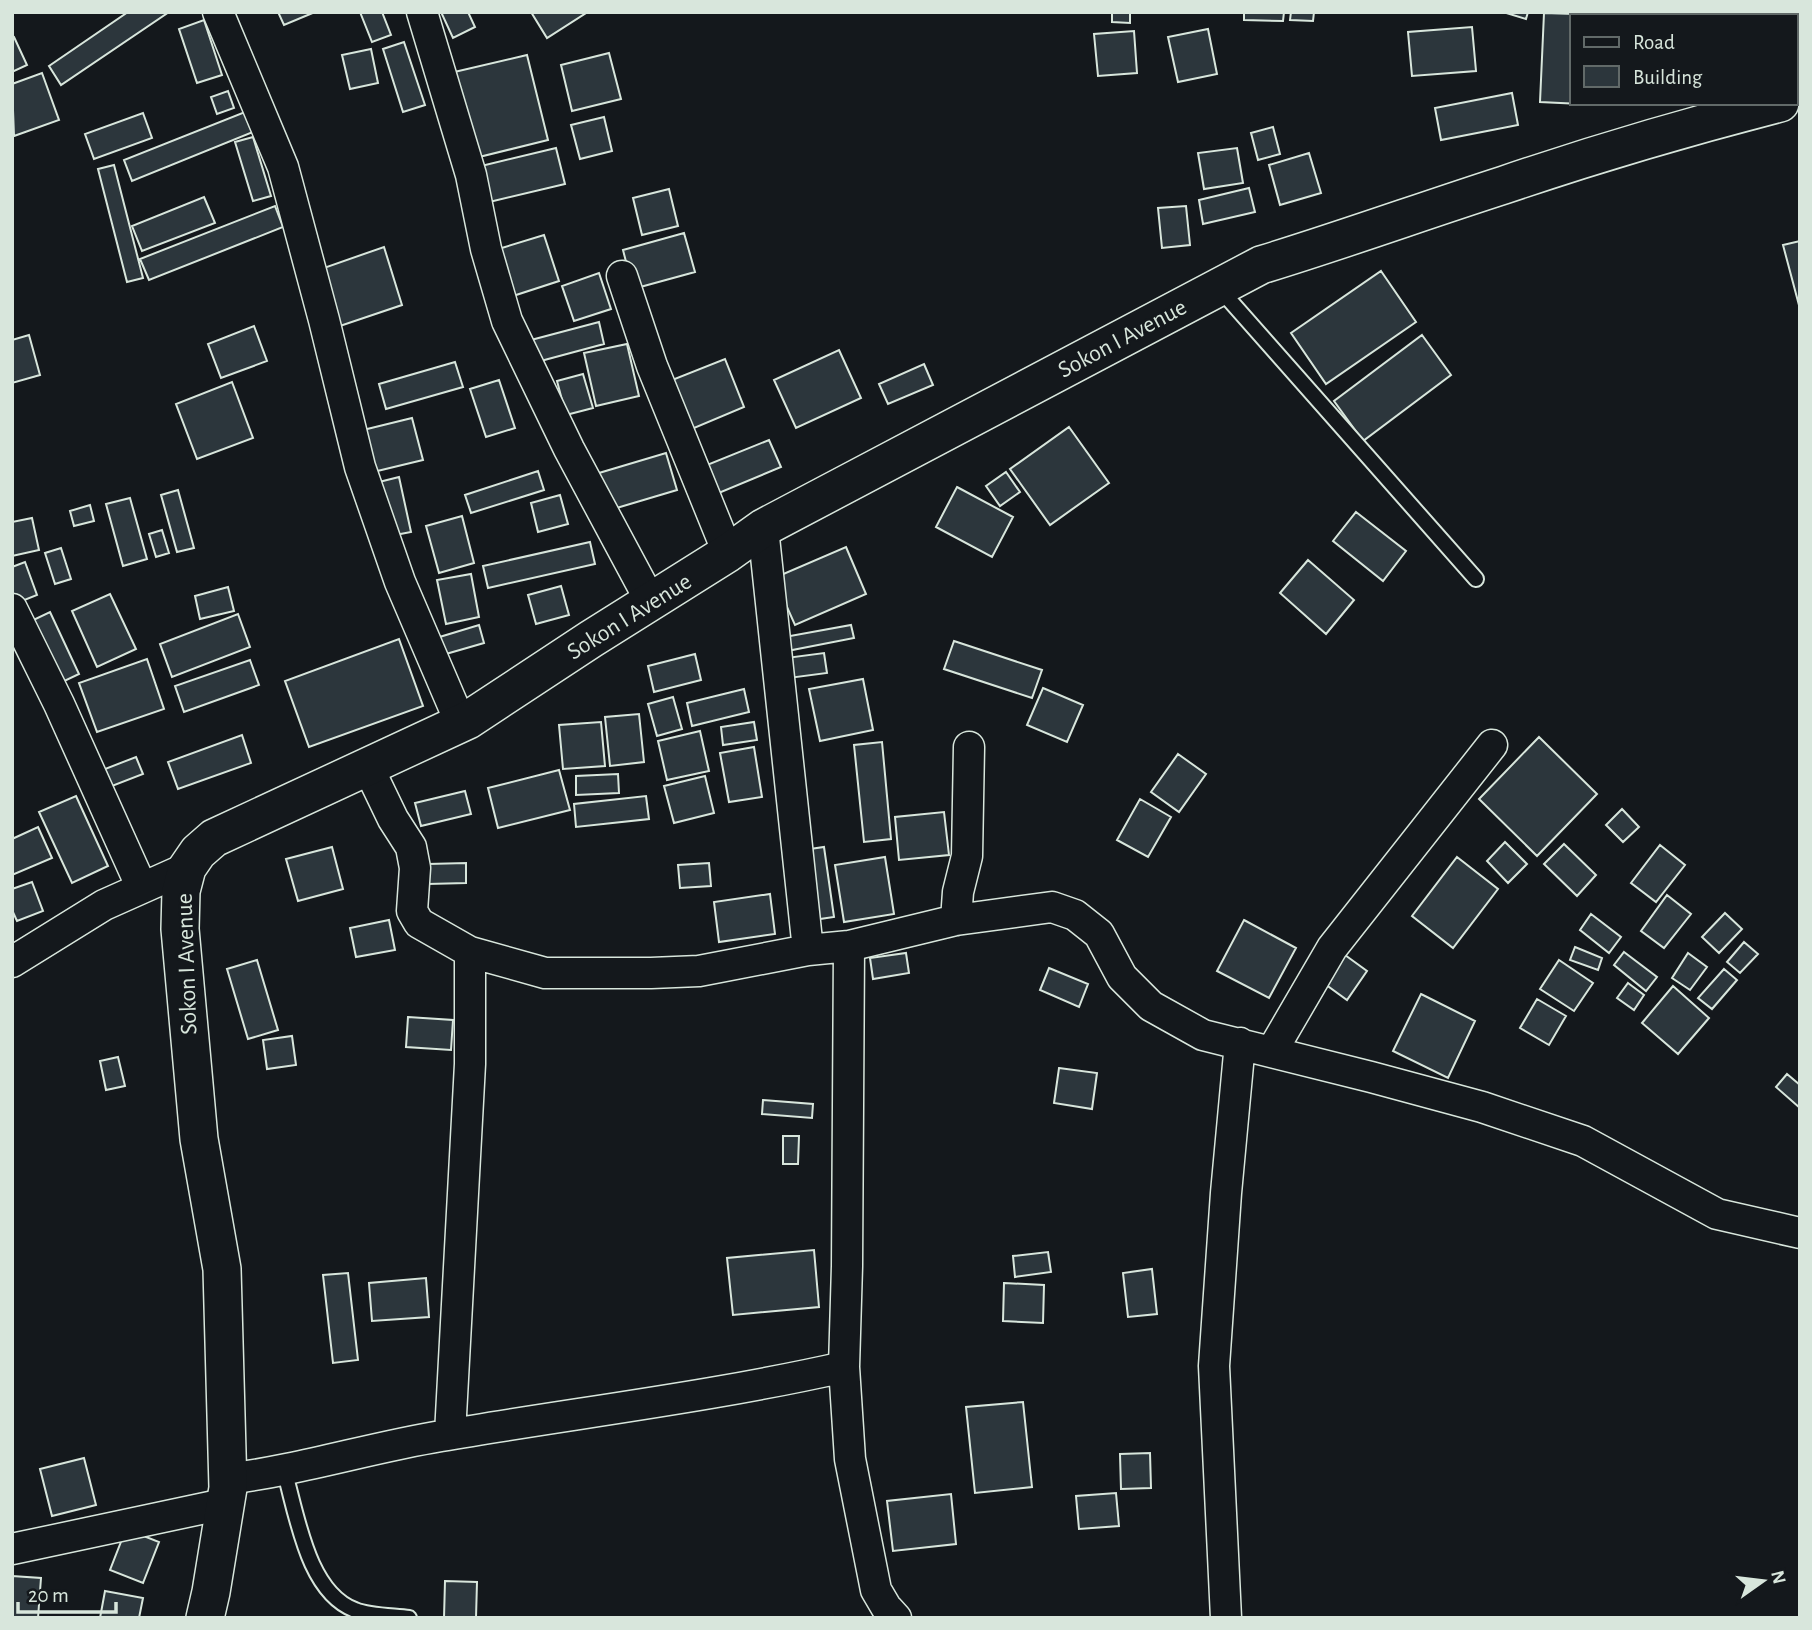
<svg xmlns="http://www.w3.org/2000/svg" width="1812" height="1630" viewBox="0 0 1812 1630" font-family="'Alegreya Sans',sans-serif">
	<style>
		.building { fill: #2c363c; stroke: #d8e6dc; stroke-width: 2 }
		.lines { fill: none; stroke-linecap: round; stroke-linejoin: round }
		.service-casing { stroke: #d8e6dc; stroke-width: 18 }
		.minor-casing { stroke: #d8e6dc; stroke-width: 33 }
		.tertiary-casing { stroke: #d8e6dc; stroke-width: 40 }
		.service { stroke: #14181c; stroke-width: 14 }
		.minor { stroke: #14181c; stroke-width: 30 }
		.tertiary { stroke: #14181c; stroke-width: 37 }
		.labels { text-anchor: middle; stroke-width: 5; stroke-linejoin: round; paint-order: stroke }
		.street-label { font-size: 24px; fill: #d8e6dc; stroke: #14181c }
	</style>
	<rect width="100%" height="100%" fill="#14181c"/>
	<path class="building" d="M128 12H169L61 85 49 66Z
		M278 12H315L284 25Z
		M360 12H382L391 35 372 42Z
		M441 12H468L475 27 453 38Z
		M531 12H585L586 13 547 38Z
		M1112 12H1130V23L1112 22Z
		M1244 12H1284L1283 21 1244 20Z
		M1291 12H1314L1313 21 1290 20Z
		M1503 12H1528L1526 19Z
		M1681 12H1761V16H1680Z
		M1544 13 1605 15 1572 16V103L1602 105 1540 102Z
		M204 20 222 75 197 83 179 29Z
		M1472 27 1476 71 1412 76 1408 32Z
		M1208 29 1217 74 1178 82 1168 37Z
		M1134 31 1137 73 1098 76 1094 34Z
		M14 37 27 65 12 72V38Z
		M404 42 425 105 403 112 383 49Z
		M371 49 378 83 350 89 342 55Z
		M609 53 621 99 572 111 561 65Z
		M527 55 548 140 471 159 450 73Z
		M42 73 59 120 14 136 12 84Z
		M228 91 234 108 217 114 211 97Z
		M1512 93 1518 125 1441 140 1435 108Z
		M245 112 253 132 132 181 124 160Z
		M143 113 152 138 94 159 85 134Z
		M604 117 612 151 580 159 571 125Z
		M1273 127 1280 154 1258 160 1251 133Z
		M253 137 271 196 253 201 235 142Z
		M556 148 565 184 485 203 477 167Z
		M1237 148 1243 183 1204 189 1198 153Z
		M1309 153 1321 193 1280 205 1269 165Z
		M114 165 143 278 127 282 98 169Z
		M1249 188 1255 212 1203 224 1199 200Z
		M669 189 678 226 642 235 633 198Z
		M204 197 215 223 142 251 132 226Z
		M275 206 283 227 149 280 140 259Z
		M1186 206 1190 245 1162 248 1158 208Z
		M684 233 695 272 633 289 623 250Z
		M544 235 559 281 507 298 492 251Z
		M1800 241V309L1783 245Z
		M384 247 402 305 337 327 318 270Z
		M1381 271 1416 322 1326 384 1291 333Z
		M599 273 611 309 574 321 562 286Z
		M599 322 604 344 537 362 531 340Z
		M254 326 267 361 221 378 208 344Z
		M29 335 40 375 12 383V340Z
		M1422 335 1451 375 1363 441 1334 401Z
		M627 344 639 396 596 406 584 353Z
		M839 350 861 398 796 428 774 380Z
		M725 359 744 407 687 431 667 382Z
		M455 362 463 387 386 409 379 384Z
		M924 364 933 385 888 404 879 384Z
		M583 374 593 408 566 415 557 381Z
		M499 380 515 428 486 437 470 389Z
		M232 382 253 438 197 459 176 404Z
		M412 418 423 460 369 473 359 431Z
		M1069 427 1109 483 1050 525 1010 469Z
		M769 440 781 467 714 495 702 467Z
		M666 453 677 490 610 510 599 473Z
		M538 471 544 490 471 513 465 495Z
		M1006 472 1020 492 1000 506 986 486Z
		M399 477 411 532 390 536 379 482Z
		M957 487 1013 517 992 557 936 527Z
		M178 490 194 548 177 552 161 495Z
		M560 495 568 524 538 532 531 503Z
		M130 498 147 559 123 566 106 504Z
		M90 505 94 521 74 526 70 511Z
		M1356 512 1406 551 1383 581 1333 541Z
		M462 516 474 563 439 573 426 526Z
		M32 518 39 550 12 556V522Z
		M162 530 169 553 156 557 149 534Z
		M590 542 595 564 488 588 483 566Z
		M846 547 866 594 795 625 774 578Z
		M61 548 71 579 55 584 45 553Z
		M1308 560 1354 600 1326 634 1280 593Z
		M25 562 37 595 17 603 12 591V567Z
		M471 574 479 617 446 624 437 580Z
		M561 586 569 615 536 624 528 595Z
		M228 587 234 611 200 619 195 596Z
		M110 594 136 649 97 667 72 611Z
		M50 612 79 674 56 685 27 623Z
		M238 614 250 647 172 677 160 644Z
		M479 625 484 643 439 656 433 639Z
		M851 625 854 638 782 652 779 638Z
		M399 639 423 706 309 747 285 681Z
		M954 641 1042 670 1032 698 944 669Z
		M824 653 827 673 789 678 786 658Z
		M695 654 701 680 654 692 648 666Z
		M147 659 164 709 97 732 79 683Z
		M250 660 259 685 184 712 175 686Z
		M863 679 873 730 820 741 809 689Z
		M1043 688 1083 705 1067 742 1027 725Z
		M744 689 749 712 692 726 687 703Z
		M673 697 682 729 657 736 648 704Z
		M639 714 644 762 610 766 605 717Z
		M601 722 605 766 563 769 559 725Z
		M754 722 757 740 723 745 721 727Z
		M700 731 709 771 667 780 658 741Z
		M242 735 251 763 178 789 168 762Z
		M1539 737 1597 794 1537 856 1479 799Z
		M882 742 891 839 864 842 854 745Z
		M754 747 762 797 729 802 720 753Z
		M1178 754 1206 774 1179 812 1151 792Z
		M136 757 143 774 112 786 105 769Z
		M559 770 570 810 498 828 488 788Z
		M618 774 619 793 576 795V776Z
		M705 776 714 813 674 823 664 786Z
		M465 791 471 814 421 826 415 803Z
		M76 796 108 866 72 883 39 812Z
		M646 796 649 819 576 827 574 804Z
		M1140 799 1171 817 1148 857 1117 840Z
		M1622 809 1639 827 1623 842 1606 825Z
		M944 812 949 855 899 860 895 817Z
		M38 827 52 858 12 875V839Z
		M1505 842 1527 864 1508 883 1487 861Z
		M1564 844 1596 875 1577 896 1544 864Z
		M1660 845 1685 865 1656 902 1631 883Z
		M332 847 343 889 298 901 286 859Z
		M824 847 834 917 813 920 803 850Z
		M885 857 894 914 844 922 835 865Z
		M1457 857 1498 889 1453 948 1412 916Z
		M466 863V883L428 884V864Z
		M709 863 711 886 680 888 678 865Z
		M32 882 43 911 17 921 12 910V889Z
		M770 894 775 934 719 942 714 902Z
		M1667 895 1691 914 1664 948 1641 931Z
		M1725 913 1742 929 1719 953 1702 937Z
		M1591 914 1621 937 1609 953 1580 930Z
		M389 920 395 950 356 957 350 928Z
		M1244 920 1296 948 1269 998 1217 971Z
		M1744 942 1758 954 1740 973 1727 962Z
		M1575 947 1602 958 1598 970 1570 960Z
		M1624 952 1657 977 1646 991 1614 965Z
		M906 953 909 973 873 979 870 958Z
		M1688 953 1707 967 1690 990 1672 978Z
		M1345 955 1367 971 1347 1000 1325 984Z
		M257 960 278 1030 248 1039 227 969Z
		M1559 960 1593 983 1574 1011 1540 989Z
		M1049 968 1088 984 1079 1007 1040 990Z
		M1724 969 1737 980 1712 1009 1698 998Z
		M1628 983 1644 995 1634 1010 1617 998Z
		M1673 986 1709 1018 1678 1054 1642 1023Z
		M1421 994 1475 1021 1448 1078 1393 1051Z
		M1537 999 1566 1016 1549 1045 1520 1028Z
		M408 1017 453 1020 451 1050 406 1047Z
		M292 1036 296 1065 267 1069 263 1040Z
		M118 1057 125 1086 106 1090 100 1061Z
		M1059 1068 1097 1073 1092 1109 1054 1103Z
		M1787 1074 1800 1085V1108L1776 1087Z
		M763 1100 813 1104 812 1118 762 1114Z
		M783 1136H799L798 1164H783Z
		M814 1250 819 1307 733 1315 727 1258Z
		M1048 1252 1051 1272 1015 1277 1013 1256Z
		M1152 1269 1157 1314 1128 1317 1123 1273Z
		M348 1273 358 1360 333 1363 323 1275Z
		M426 1278 429 1317 372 1321 369 1283Z
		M1004 1283 1044 1285 1043 1323 1003 1321Z
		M1023 1402 1032 1487 975 1493 966 1407Z
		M1150 1453 1151 1488 1121 1489 1120 1454Z
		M84 1458 96 1505 52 1516 40 1469Z
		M1116 1493 1119 1526 1079 1529 1076 1496Z
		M951 1494 956 1544 893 1551 887 1501Z
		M126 1529 159 1542 143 1583 110 1570Z
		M12 1576 41 1578 38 1618H12Z
		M445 1581 477 1582 476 1618H444Z
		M105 1591 143 1598 139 1618H100Z"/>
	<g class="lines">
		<g class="service-casing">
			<path id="service" d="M1218 287 1476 579
				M284 1470C297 1514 307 1592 355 1610 369 1616 394 1616 409 1618"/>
		</g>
		<g class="minor-casing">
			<path id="minor" d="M218 12 283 167 324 320 360 467 400 582 461 724
				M422 12 471 175 486 249 507 321 569 449 651 602
				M622 276 652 366 728 553
				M763 528 808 950
				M12 609 59 704 142 888
				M368 767 393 819 411 847 415 868 412 911 419 923 470 952 545 973H651L699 971 808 950 849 946 956 920 1052 907 1075 915 1099 934 1122 977 1151 1006 1203 1035 1371 1077 1482 1107 1583 1141 1717 1214 1800 1233
				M956 920 958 892 967 856 969 747
				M849 946 847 1266 844 1367 850 1459 876 1590 886 1607 896 1618
				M12 962 104 905 187 868
				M1272 1051 1332 948 1492 745
				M450 1434 470 1064V952
				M227 1479C300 1470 369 1448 441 1436 575 1413 711 1397 844 1367
				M12 1549 224 1504
				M1226 1618 1214 1366 1226 1193 1240 1043"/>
		</g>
		<g class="tertiary-casing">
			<path id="tertiary" d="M205 1618 211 1592 228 1488 222 1269 199 1139 180 929 181 891 187 868 198 852 214 838 468 720 591 639 728 553 763 528 1261 265C1343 240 1423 211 1504 185 1595 154 1687 127 1780 103"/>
		</g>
		<use href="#service" class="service"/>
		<use href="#minor" class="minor"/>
		<use href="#tertiary" class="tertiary"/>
	</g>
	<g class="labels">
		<g class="street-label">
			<text transform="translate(1122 338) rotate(-28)" y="8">Sokon I Avenue</text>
			<text transform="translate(629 616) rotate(-32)" y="8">Sokon I Avenue</text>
			<text transform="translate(186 964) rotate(-92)" y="8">Sokon I Avenue</text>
		</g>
	</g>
	<rect width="1812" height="1630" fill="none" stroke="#d8e6dc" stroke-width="28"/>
	<rect x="1570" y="14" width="228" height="91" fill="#14181c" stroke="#626a69" stroke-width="2"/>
	<rect x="1584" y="37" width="35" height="10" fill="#14181c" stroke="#626a69" stroke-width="2"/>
	<text x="1633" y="49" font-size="21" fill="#d8e6dc">Road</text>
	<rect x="1584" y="66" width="35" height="21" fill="#2c363c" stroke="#626a69" stroke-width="2"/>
	<text x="1633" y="84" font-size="21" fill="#d8e6dc">Building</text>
	<g transform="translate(1763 1581) rotate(76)" stroke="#14181c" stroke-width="5" paint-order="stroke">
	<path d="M0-5L12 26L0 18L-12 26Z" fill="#d8e6dc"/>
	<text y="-10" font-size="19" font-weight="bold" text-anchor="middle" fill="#d8e6dc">N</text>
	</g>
	<path d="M18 1602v10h98v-10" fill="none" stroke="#d8e6dc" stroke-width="3.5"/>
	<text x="28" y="1602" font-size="21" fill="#d8e6dc" stroke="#14181c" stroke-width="5" paint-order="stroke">20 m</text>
</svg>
